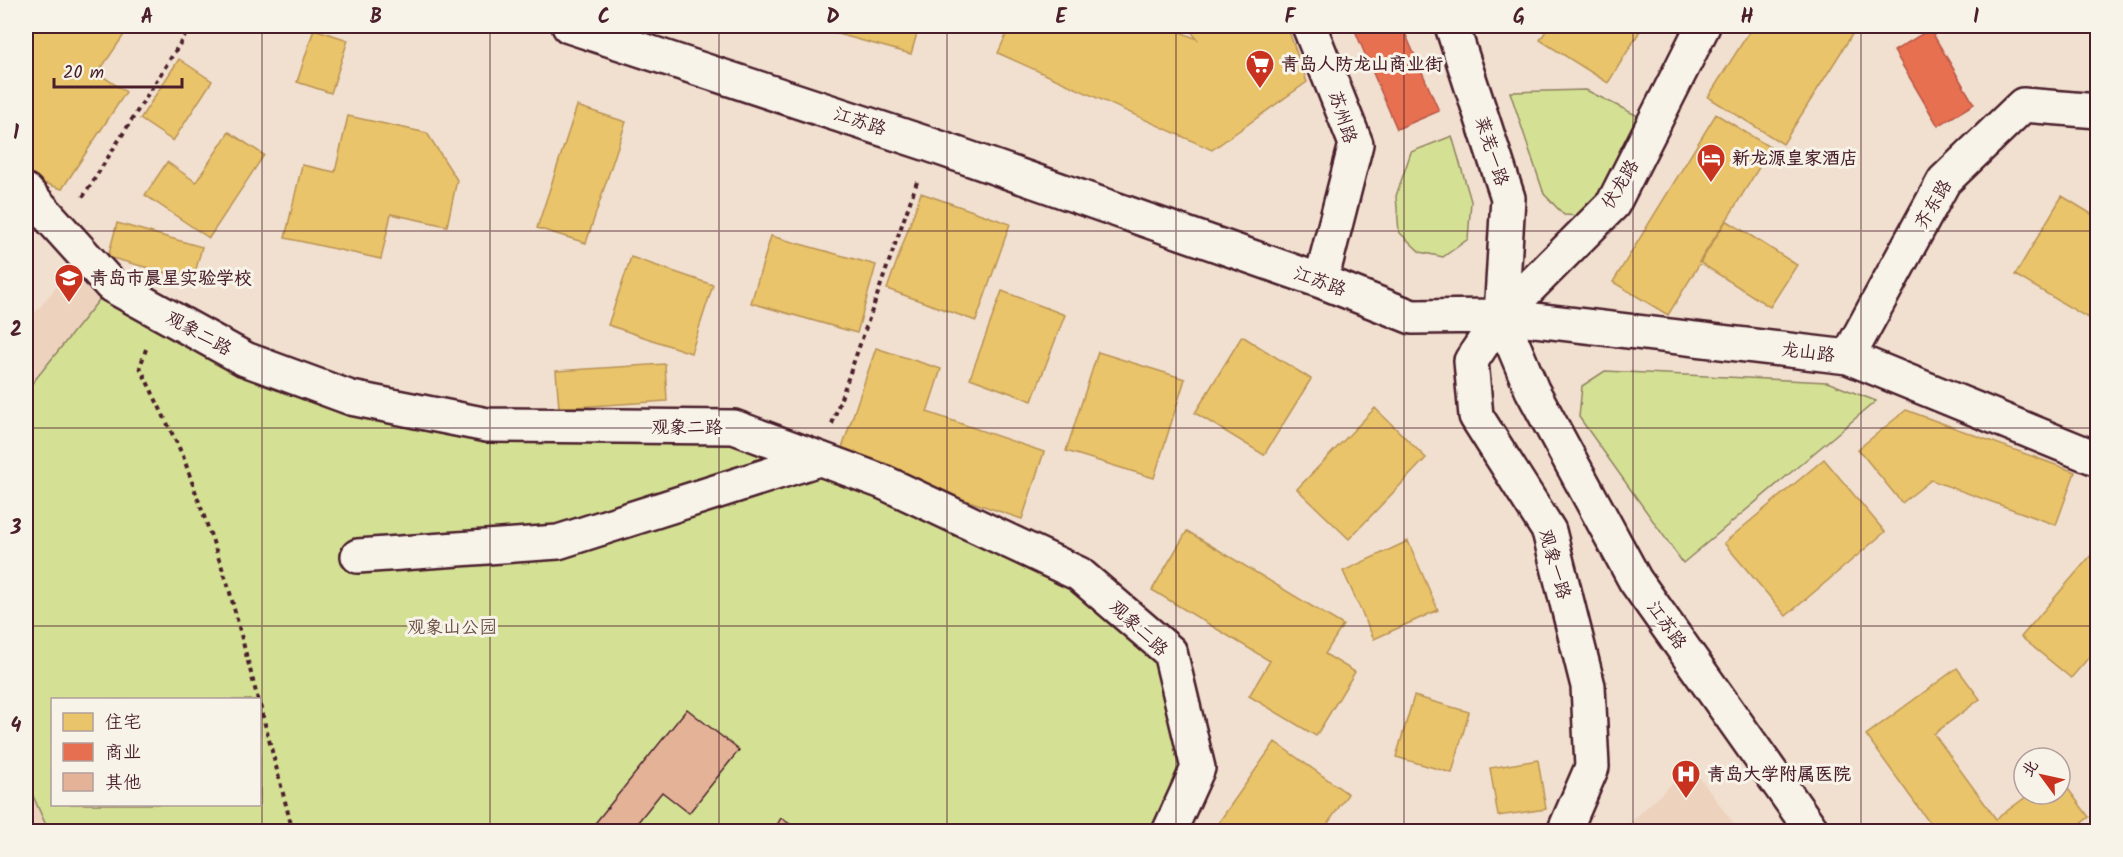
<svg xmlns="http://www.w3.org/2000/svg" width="2123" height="857" viewBox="0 0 2123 857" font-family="Kalam,'LXGW WenKai TC',sans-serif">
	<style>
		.built { fill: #edd2be }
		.green { fill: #d4e194; stroke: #8f8060; stroke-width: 1.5; fill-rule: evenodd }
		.homes { fill: #e9c46a; stroke: #b99257; stroke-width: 1.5 }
		.shops { fill: #e76f51; stroke: #b85746; stroke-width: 1.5 }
		.building { fill: #e4b296; stroke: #4a1f2b; stroke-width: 1.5 }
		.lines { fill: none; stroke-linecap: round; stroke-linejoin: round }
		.minor-casing { stroke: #4a1f2b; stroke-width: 38 }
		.major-casing { stroke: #4a1f2b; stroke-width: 38 }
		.path { stroke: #4a1f2b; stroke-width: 4; stroke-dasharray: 4.5 4.5; stroke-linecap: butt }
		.minor { stroke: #f7f3e8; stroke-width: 33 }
		.major { stroke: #f7f3e8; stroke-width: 33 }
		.grid { fill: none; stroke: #4a1f2b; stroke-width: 1.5; stroke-opacity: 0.55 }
		.labels { text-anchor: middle; stroke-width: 6; stroke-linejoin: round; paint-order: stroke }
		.poi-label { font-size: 18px; font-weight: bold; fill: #4a1f2b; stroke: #f7f3e8; text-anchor: start }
		.street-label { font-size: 18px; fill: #4a1f2b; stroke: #f7f3e8 }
		.park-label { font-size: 18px; fill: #6c5045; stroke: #f7f3e8 }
		.neatline { fill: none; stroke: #4a1f2b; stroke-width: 2 }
		.grid-label { font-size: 20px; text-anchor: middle; font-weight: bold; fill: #4a1f2b }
	</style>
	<rect width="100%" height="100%" fill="#f1e0cf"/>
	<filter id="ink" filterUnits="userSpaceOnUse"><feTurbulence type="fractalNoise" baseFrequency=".0167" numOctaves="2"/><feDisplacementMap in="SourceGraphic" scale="12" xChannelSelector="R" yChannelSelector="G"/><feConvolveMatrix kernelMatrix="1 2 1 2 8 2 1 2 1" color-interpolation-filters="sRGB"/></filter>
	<g filter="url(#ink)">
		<path class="built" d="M84 253 111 285 26 391V324Z
			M1691 766 1739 831H1621Z
			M26 780 27 782 49 831H26Z"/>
		<path class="green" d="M1586 90 1640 117 1604 194 1583 216 1564 215 1544 194 1510 92Z
			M1452 136 1471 201 1468 239 1443 257 1420 252 1399 232 1396 196 1411 152Z
			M111 285 245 359 487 425 734 427 1079 574 1170 652 1198 768 1169 832H49L26 780V391ZM52 700H260V804H52Z
			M1605 371 1827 382 1876 401 1683 563 1579 417 1582 386Z"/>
		<path class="homes" d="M26 26H130L98 73 126 92 62 189 26 177Z
			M812 26H919L911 54 812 27Z
			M1010 26H1166L1197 39 1187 26H1287L1307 82 1212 150 998 53Z
			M1549 26H1643L1608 83 1540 40Z
			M1753 26H1848L1855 30 1783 144 1708 97Z
			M314 29 348 40 331 93 297 82Z
			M179 59 212 81 173 141 140 119Z
			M577 106 626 122 586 243 537 228Z
			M1716 114 1771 148 1668 315 1613 282Z
			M348 116 427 133 457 180 447 226 391 214 381 259 285 238 302 165 335 172Z
			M229 132 264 155 209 238 145 195 167 162 196 182Z
			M921 193 1010 224 976 321 887 289Z
			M2062 196 2098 218V324L2015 275Z
			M1726 220 1797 265 1770 307 1699 262Z
			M117 223 202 247 193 280 108 257Z
			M771 236 876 265 857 333 751 303Z
			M631 257 713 285 691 353 608 325Z
			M1002 291 1065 315 1032 401 970 378Z
			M1242 336 1311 379 1264 455 1195 413Z
			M876 348 941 369 927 412 1044 452 1022 519 839 457Z
			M1098 352 1185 379 1154 478 1066 451Z
			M665 364 667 401 559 408 556 371Z
			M1375 408 1426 458 1349 539 1297 489Z
			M1906 410 2075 472 2056 525 1931 480 1902 503 1858 449Z
			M1824 459 1885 532 1786 616 1724 543Z
			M1187 531 1343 625 1325 654 1355 672 1316 736 1249 696 1270 661 1152 590Z
			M1408 541 1438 610 1374 639 1343 571Z
			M2098 547V647L2071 678 2021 637Z
			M1957 668 1980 699 1934 734 1996 819 2030 794H2060V778L2089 817 2070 832H1936L1866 735Z
			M1414 696 1469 712 1452 773 1396 757Z
			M1275 742 1348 794 1322 832H1212Z
			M1538 760 1546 809 1498 816 1490 768Z"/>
		<path class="shops" d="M1353 26H1402L1439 111 1397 129Z
			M1930 29 1974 104 1938 126 1894 51Z"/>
		<path class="building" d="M687 709 739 750 689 813 662 792 630 832H588Z
			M781 818 802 832H773Z"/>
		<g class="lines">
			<g class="minor-casing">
				<path id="minor" d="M569 26 931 145 1321 281 1412 317 1501 316 1848 357 2098 459
					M1309 26 1356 144 1321 281
					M26 191 111 285 245 359 351 398 487 425 734 427 883 482 1079 574 1170 652 1198 768 1169 832
					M1848 357 1944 181 2023 105 2098 111
					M358 556 558 542 819 459
					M1564 832 1592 767 1588 686 1549 531 1476 416 1471 361 1501 316 1613 204 1703 26"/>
			</g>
			<g class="major-casing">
				<path id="major" d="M1452 26 1508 198 1501 316 1532 390 1635 580 1813 832"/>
			</g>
			<path class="path" d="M83 197 191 26
				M146 349 140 367 183 456 228 585 258 700
				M832 424 917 182
				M260 705 293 832"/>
			<use href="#minor" class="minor"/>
			<use href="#major" class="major"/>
		</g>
	</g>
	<path class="grid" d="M262 26V832M490 26V832M719 26V832M947 26V832M1176 26V832M1404 26V832M1633 26V832M1861 26V832M26 231H2098M26 428H2098M26 626H2098"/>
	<defs>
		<g id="supermarket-pin" transform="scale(1.5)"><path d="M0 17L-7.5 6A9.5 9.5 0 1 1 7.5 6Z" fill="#c8321e" stroke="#f7f3e8"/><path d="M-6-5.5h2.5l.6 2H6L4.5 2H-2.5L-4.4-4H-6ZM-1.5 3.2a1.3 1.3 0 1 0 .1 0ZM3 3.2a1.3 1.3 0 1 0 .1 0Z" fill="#fff"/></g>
		<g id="hotel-pin" transform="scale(1.5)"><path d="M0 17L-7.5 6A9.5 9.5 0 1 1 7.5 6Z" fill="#c8321e" stroke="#f7f3e8"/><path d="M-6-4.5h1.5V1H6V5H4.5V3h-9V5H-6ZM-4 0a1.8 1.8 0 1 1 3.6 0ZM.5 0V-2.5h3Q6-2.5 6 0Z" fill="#fff"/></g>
		<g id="school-pin" transform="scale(1.5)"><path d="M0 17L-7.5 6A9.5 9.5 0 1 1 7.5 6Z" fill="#c8321e" stroke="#f7f3e8"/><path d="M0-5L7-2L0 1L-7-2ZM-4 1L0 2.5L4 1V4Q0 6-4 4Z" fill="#fff"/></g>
		<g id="hospital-pin" transform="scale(1.5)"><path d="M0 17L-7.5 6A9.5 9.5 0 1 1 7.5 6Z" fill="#c8321e" stroke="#f7f3e8"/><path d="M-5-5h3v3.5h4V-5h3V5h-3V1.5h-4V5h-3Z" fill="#fff"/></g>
	</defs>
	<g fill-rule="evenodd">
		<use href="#supermarket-pin" x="1260" y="64"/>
		<use href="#hotel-pin" x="1711" y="158"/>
		<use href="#school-pin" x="69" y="278"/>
		<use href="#hospital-pin" x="1686" y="774"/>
	</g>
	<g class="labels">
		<g class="poi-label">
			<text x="1281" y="70">青岛人防龙山商业街</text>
			<text x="1732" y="164">新龙源皇家酒店</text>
			<text x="90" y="284">青岛市晨星实验学校</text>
			<text x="1707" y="780">青岛大学附属医院</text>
		</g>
		<g class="street-label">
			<text transform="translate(1343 117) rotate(72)" y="6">苏州路</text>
			<text transform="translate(860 121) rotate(18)" y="6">江苏路</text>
			<text transform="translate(1492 151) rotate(72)" y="6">莱芜一路</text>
			<text transform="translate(1620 184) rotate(-59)" y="6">伏龙路</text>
			<text transform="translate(1933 204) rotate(-59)" y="6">齐东路</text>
			<text transform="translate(1320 281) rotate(20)" y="6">江苏路</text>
			<text transform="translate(199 333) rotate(29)" y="6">观象二路</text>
			<text transform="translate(1808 352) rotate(7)" y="6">龙山路</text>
			<text x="687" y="433">观象二路</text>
			<text transform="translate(1555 564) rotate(74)" y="6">观象一路</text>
			<text transform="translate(1667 625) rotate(55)" y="6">江苏路</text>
			<text transform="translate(1139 628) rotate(43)" y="6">观象二路</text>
		</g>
		<g class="park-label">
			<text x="452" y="633">观象山公园</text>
		</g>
	</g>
	<rect width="2123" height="857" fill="none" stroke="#f7f3e8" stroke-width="66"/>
	<rect x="51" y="698" width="210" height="108" fill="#f7f3e8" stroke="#b29e9c" stroke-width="1.5"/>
	<rect x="63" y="713" width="30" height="18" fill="#e9c46a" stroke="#b29e9c" stroke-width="1.5"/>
	<text x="105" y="728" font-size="18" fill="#4a1f2b">住宅</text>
	<rect x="63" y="743" width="30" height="18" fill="#e76f51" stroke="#b29e9c" stroke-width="1.5"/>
	<text x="105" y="758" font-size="18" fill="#4a1f2b">商业</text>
	<rect x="63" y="773" width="30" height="18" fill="#e4b296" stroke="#b29e9c" stroke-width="1.5"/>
	<text x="105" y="788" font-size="18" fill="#4a1f2b">其他</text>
	<g transform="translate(2042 776) rotate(303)"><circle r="28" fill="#f7f3e8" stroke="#b29e9c" stroke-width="1.5"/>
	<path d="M0-4.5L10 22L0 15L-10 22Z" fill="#c8321e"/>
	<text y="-9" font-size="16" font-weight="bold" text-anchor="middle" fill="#4a1f2b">北</text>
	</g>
	<path d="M54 78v9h128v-9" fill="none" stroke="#4a1f2b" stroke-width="3"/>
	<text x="63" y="78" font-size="18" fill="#4a1f2b" stroke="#f7f3e8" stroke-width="4.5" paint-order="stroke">20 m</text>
	<rect x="33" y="33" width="2057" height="791" class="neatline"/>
	<g class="grid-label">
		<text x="147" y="23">A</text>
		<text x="376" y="23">B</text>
		<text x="604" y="23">C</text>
		<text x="833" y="23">D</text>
		<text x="1061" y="23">E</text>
		<text x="1290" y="23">F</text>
		<text x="1519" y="23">G</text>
		<text x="1747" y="23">H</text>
		<text x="1976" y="23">I</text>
		<text x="16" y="139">1</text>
		<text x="16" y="336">2</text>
		<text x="16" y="534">3</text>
		<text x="16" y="732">4</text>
	</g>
</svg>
